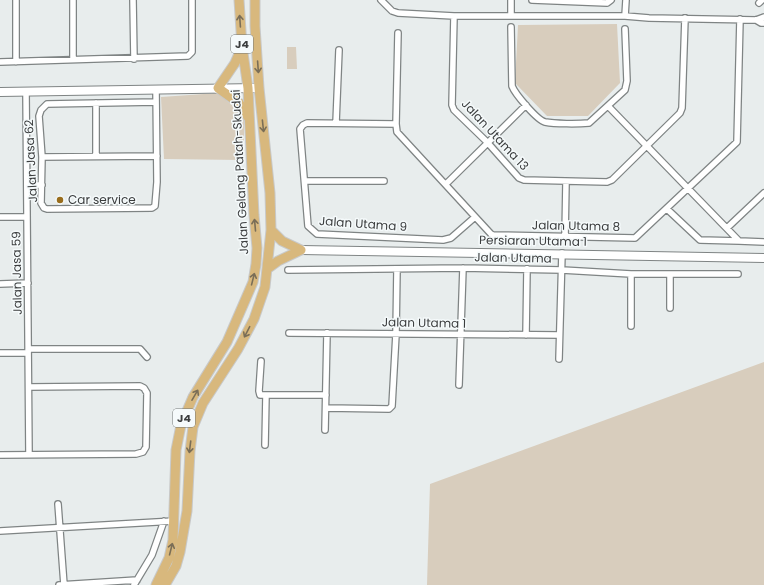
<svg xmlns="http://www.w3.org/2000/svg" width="764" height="585" viewBox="0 0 764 585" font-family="Poppins,sans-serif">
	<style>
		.green { fill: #d8cdbd }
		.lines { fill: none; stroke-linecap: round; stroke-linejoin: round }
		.street-casing { stroke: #7f8484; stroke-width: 8 }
		.secondary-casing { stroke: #7f8484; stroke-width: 10 }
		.primary-casing { stroke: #c8c9c9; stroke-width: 11 }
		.street { stroke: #fff; stroke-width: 5.5 }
		.secondary { stroke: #fff; stroke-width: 8 }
		.primary { stroke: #d8b87d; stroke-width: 9 }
		.oneway { stroke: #7a6e57 }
		.poi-dot { fill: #996d1c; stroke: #f5fafb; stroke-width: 1.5 }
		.labels { text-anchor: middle; stroke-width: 3; stroke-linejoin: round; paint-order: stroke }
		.shield { fill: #f5fafb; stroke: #737677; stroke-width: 1 }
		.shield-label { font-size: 11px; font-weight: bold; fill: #3b3d3e }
		.street-label { font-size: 12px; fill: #3b3d3e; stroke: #f5fafb }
		.poi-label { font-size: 12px; fill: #3b3d3e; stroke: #f5fafb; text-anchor: start }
	</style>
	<rect width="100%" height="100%" fill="#e8eded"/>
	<path class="green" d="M617 24 620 83 588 116H547L515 83 518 25Z
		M287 47H296L297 69H287Z
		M218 93 233 106 244 120V156L240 160 164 159 161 97Z
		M764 362V585H427L430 484Z"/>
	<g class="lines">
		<g class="street-casing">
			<path id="street" d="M16 0V62
				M133 0 134 59
				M381 0 392 11 398 13 454 16H625L649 18 756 20 764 17
				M532 0 607 3 611 0
				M759 3 762 0
				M454 16 452 105 454 110 487 142 519 178 524 180 607 182 612 180 680 113 682 108 685 18
				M511 16V0
				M625 16 626 0
				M756 20 761 23H764
				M511 27 512 86C515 94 537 120 545 122 555 124 578 124 589 123L625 90 627 81 625 29
				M398 33 396 124 397 132 491 234 493 235 635 238 737 142 740 19
				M73 59V0
				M0 62 188 56 192 52V0
				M26 92 29 455
				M156 102 47 104 41 110 39 116 42 157 41 203 44 208 47 209 152 208 155 206 157 182 156 89
				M608 106 739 241 764 242
				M336 123 339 50
				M396 124 307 123 303 125 300 129 308 226 317 234 443 240 451 238 475 217
				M96 156V103
				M42 157 157 156
				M305 181H384
				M446 184 526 105
				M27 185H42
				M667 209 700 240 739 241
				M0 217H27
				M727 228 764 193
				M565 237 566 182
				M288 270 463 268 562 270 631 274H738
				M631 274V326
				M0 284 28 283
				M670 308V274
				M289 333 559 335
				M526 335 527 269
				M28 349H140L147 357
				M0 353H28
				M559 359 562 253
				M261 361 259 391 260 395H326
				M459 385 463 268
				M326 408 389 409 392 406 396 334 397 269
				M325 430 327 333
				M265 445 266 395
				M0 455 136 454 143 452 146 447 147 393 144 388 140 386 29 387
				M58 504 64 585
				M0 531 174 521
				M59 585 137 580
				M134 585 152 555 164 521"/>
		</g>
		<g class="secondary-casing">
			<path id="secondary" d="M0 92 259 88
				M301 250 764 258"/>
		</g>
		<g class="primary-casing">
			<path id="primary" d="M242 47 235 63 218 88 239 103 248 117
				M271 230 282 241 301 250
				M267 269 278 261 301 250
				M156 585 169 558 173 540 176 450 181 425 193 397 227 342 253 282 256 264 257 248 254 215 248 88 242 46 239 0
				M165 585 176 566 180 552 187 511 190 451 193 427 203 403 238 349 254 319 265 287 271 230 270 193 259 88 255 26V0"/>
		</g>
		<use href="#street" class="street"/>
		<use href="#secondary" class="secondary"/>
		<use href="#primary" class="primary"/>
	</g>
	<defs><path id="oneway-shaft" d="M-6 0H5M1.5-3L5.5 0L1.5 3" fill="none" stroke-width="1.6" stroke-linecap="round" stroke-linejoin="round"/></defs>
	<g class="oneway">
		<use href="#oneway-shaft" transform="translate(240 21) rotate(-94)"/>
		<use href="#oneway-shaft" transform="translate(258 67) rotate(86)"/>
		<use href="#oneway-shaft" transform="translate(263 126) rotate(84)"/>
		<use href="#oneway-shaft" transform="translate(255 225) rotate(-95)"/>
		<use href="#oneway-shaft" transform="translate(253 279) rotate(-76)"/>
		<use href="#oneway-shaft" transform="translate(247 332) rotate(117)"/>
		<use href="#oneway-shaft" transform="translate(195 395) rotate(-60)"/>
		<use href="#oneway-shaft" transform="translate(190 447) rotate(97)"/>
		<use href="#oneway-shaft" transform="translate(171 549) rotate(-76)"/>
	</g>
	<circle class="poi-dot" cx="60" cy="200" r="4"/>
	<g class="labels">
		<g class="shield">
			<rect x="231" y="35" width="22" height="18" rx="3"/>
			<rect x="173" y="409" width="22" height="18" rx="3"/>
		</g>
		<g class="shield-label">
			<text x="242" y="48">J4</text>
			<text x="184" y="422">J4</text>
		</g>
		<g class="street-label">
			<text transform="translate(495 135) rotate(47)" y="4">Jalan Utama 13</text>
			<text transform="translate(31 161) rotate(-93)" y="4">Jalan Jasa 62</text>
			<text transform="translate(240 172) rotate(-93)" y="4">Jalan Gelang Patah-Skudai</text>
			<text transform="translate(363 224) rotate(4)" y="4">Jalan Utama 9</text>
			<text transform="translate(576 226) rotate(1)" y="4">Jalan Utama 8</text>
			<text transform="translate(533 241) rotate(1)" y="4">Persiaran Utama 1</text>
			<text transform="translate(513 258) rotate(1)" y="4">Jalan Utama</text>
			<text transform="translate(17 273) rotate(-91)" y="4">Jalan Jasa 59</text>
			<text transform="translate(424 323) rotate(1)" y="4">Jalan Utama 1</text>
		</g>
		<g class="poi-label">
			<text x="68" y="204">Car service</text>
		</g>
	</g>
</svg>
